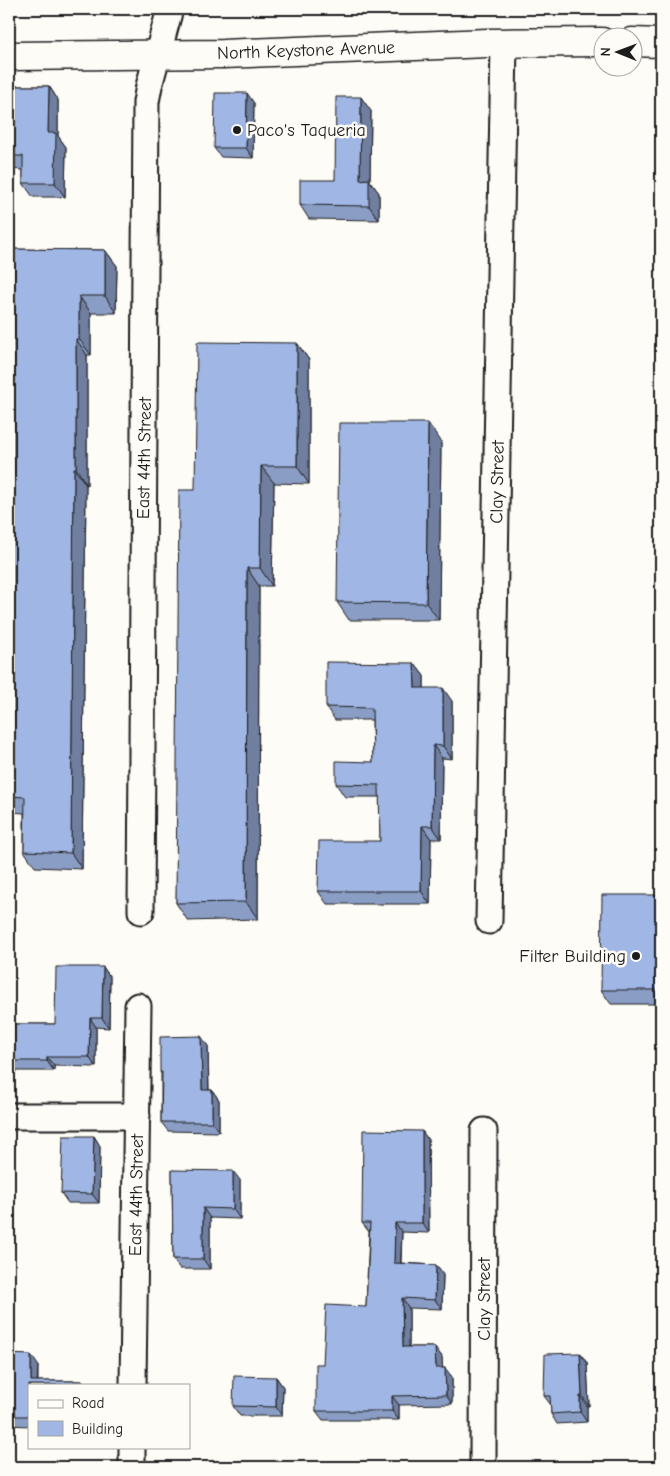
<svg xmlns="http://www.w3.org/2000/svg" width="670" height="1476" viewBox="0 0 670 1476" font-family="'Comic Neue',sans-serif">
	<style>
		.lines { fill: none; stroke-linecap: round; stroke-linejoin: round }
		.street-casing { stroke: #1c1c1c; stroke-width: 29 }
		.primary-casing { stroke: #1c1c1c; stroke-width: 31 }
		.street { stroke: #fdfcf7; stroke-width: 25 }
		.primary { stroke: #fdfcf7; stroke-width: 28 }
		.wall { fill: #8a9dc4; stroke: #1c1c1c }
		.shaded-wall { fill: #707fa0; stroke: #1c1c1c }
		.building { fill: #a0b6e4; stroke: #1c1c1c }
		.poi-dot { fill: #1c1c1c; stroke: #fdfcf7; stroke-width: 2 }
		.labels { text-anchor: middle; stroke-width: 5; stroke-linejoin: round; paint-order: stroke }
		.street-label { font-size: 18px; fill: #1c1c1c; stroke: #fdfcf7 }
		.poi-label { font-size: 18px; fill: #1c1c1c; stroke: #fdfcf7; text-anchor: start }
	</style>
	<rect width="100%" height="100%" fill="#fdfcf7"/>
	<filter id="ink" filterUnits="userSpaceOnUse"><feTurbulence type="fractalNoise" baseFrequency=".02" numOctaves="2"/><feDisplacementMap in="SourceGraphic" scale="10" xChannelSelector="R" yChannelSelector="G"/><feConvolveMatrix kernelMatrix="1 2 1 2 8 2 1 2 1" color-interpolation-filters="sRGB"/></filter>
	<g filter="url(#ink)">
		<g class="lines">
			<g class="street-casing">
				<path id="street" d="M141 911 146 102 149 86 170 9
					M489 921 504 43
					M9 1116H137
					M133 1385 138 1006
					M132 1467V1447
					M483 1467 484 1131"/>
			</g>
			<g class="primary-casing">
				<path id="primary" d="M632 42 661 43
					M9 56 223 54 487 43 602 42"/>
			</g>
			<use href="#street" class="street"/>
			<use href="#primary" class="primary"/>
		</g>
		<path class="wall" d="M9 86H49L58 100V136L66 147 65 197H33L23 183V170L9 169Z
			M254 103 253 158 221 157 214 148Z
			M371 111 370 181 379 193V220L309 219 300 205 335 180Z
			M9 249 105 250 117 266 116 313H91V355H87V485H86L82 869 35 867 24 851V813L9 812Z
			M297 343 309 360V484L274 483 272 586H259L258 919 188 921 176 903 195 490Z
			M441 441 439 620H349L337 602Z
			M414 663 424 676V688L452 701V759L442 758 441 839H431L430 904H327L318 891 380 841V797H345L336 784 373 762 372 720H335L326 707Z
			M661 895V1004H611L601 990Z
			M103 967 110 977 109 1028 96 1027V1067L54 1066V1071H9V1024H55Z
			M208 1046 209 1090H212L219 1100V1132L168 1131 161 1122V1074L160 1072Z
			M422 1131 428 1140 429 1233 402 1232 401 1263 436 1265 443 1275 442 1309 409 1308V1347H435L442 1357V1368H445L452 1377V1404L399 1405V1420H323L316 1411 323 1364 366 1307 369 1232 362 1223Z
			M94 1136 100 1146 99 1203H68L61 1193Z
			M172 1170 240 1180V1219L210 1218V1269H180L173 1259Z
			M580 1353 587 1363 589 1406H587V1422L557 1424 551 1414V1405L544 1396Z
			M9 1354 38 1365V1381H83L86 1385H29V1426L9 1425Z
			M276 1377 283 1387 282 1416H240L233 1406Z"/>
		<path class="shaded-wall" d="M49 86 58 100V136L66 147 65 197 55 183 48 133Z
			M247 93 254 103 253 158 246 148Z
			M361 97 371 111 370 181 379 193V220L369 206 360 180Z
			M105 250 117 266 116 313 105 296Z
			M79 296 91 313V355L79 339Z
			M76 339 87 355V485L76 468Z
			M297 343 309 360V484L297 466Z
			M428 423 441 441 439 620 426 603Z
			M261 466 274 483 272 586 260 568Z
			M74 468 86 485 82 869 71 853Z
			M247 568 259 586 258 919 246 902Z
			M414 663 424 676V701L415 688Z
			M443 688 452 701V759L443 746Z
			M433 745 442 758 441 839 432 826Z
			M422 826 431 839 430 904 421 891Z
			M103 967 110 977 109 1028 102 1018Z
			M90 1018 96 1027V1067L89 1057Z
			M201 1036 208 1046 209 1100 202 1090Z
			M47 1057 54 1066V1071L47 1061Z
			M212 1090 219 1100V1132L212 1122Z
			M422 1131 428 1140 429 1233 422 1223Z
			M94 1136 100 1146 99 1203 92 1194Z
			M9 1148 10 1210 9 1208Z
			M233 1171 240 1180V1219L233 1209Z
			M203 1208 210 1218V1269L203 1259Z
			M395 1223 402 1232 400 1273 394 1263Z
			M436 1265 443 1275 442 1309 435 1300Z
			M402 1298 409 1308V1357L403 1347Z
			M435 1347 442 1357 443 1377 436 1368Z
			M580 1353 587 1363 589 1406 582 1396Z
			M31 1355 38 1365 37 1385 31 1381Z
			M445 1368 452 1377V1404L446 1395Z
			M276 1377 283 1387 282 1416 276 1407Z
			M392 1396 399 1405V1420L392 1411Z
			M580 1396 587 1406V1422L580 1412Z"/>
		<path class="building" d="M9 86H49L48 133H56L55 183H23V156H9Z
			M215 93H247L246 148H214Z
			M336 97H361L360 180 369 179V206L300 205V180H335Z
			M9 249 105 250V296H79V339H76V468H74L71 853 24 851 25 797 9 796Z
			M197 342 297 343V466H261L260 568H247L246 902 176 903 179 490H195Z
			M339 423H428L426 603 337 602Z
			M326 662 414 663 415 688H443V746L433 745 432 826H422L421 891H318L319 841H380L379 785 336 784V761L373 762 372 708 326 707Z
			M602 895H661V990H601Z
			M56 967H103L102 1018H90L89 1057H47V1061H9V1024H55Z
			M201 1036 202 1090H212V1122H161L162 1072H160V1037Z
			M363 1130 422 1131V1223H395L394 1263 436 1265 435 1300 402 1298 403 1347H435L436 1368H445L446 1395 392 1396V1411H316V1364H323L326 1305 366 1307 370 1223H362Z
			M63 1136H94L92 1194 61 1193Z
			M172 1170 233 1171V1209L203 1208V1259H173Z
			M580 1353 582 1396H580V1412L551 1414 550 1396H544L545 1354Z
			M9 1354 31 1355V1381H83V1385H29V1416H9Z
			M660 1361H661V1405H660Z
			M234 1376 276 1377V1407L233 1406Z"/>
	</g>
	<g class="poi-dot">
		<circle cx="237" cy="130" r="5"/>
		<circle cx="636" cy="956" r="5"/>
	</g>
	<g class="labels">
		<g class="street-label">
			<text transform="translate(306 50) rotate(-2)" y="6">North Keystone Avenue</text>
			<text transform="translate(144 458) rotate(-89)" y="6">East 44th Street</text>
			<text transform="translate(497 482) rotate(-89)" y="6">Clay Street</text>
			<text transform="translate(136 1195) rotate(-89)" y="6">East 44th Street</text>
			<text transform="translate(484 1299) rotate(-90)" y="6">Clay Street</text>
		</g>
		<g class="poi-label">
			<text x="247" y="136">Paco's Taqueria</text>
			<text x="626" y="962" text-anchor="end">Filter Building</text>
		</g>
	</g>
	<rect width="670" height="1476" fill="none" stroke="#fdfcf7" stroke-width="30"/>
	<rect x="15" y="15" width="640" height="1446" fill="none" stroke="#1c1c1c" stroke-width="2" filter="url(#ink)"/>
	<rect x="28" y="1384" width="162" height="65" fill="#fdfcf7" stroke="#a3a29f"/>
	<rect x="38" y="1400" width="25" height="8" fill="#fdfcf7" stroke="#a3a29f"/>
	<text x="72" y="1408" font-size="15" fill="#1c1c1c">Road</text>
	<rect x="38" y="1421" width="25" height="15" fill="#a0b6e4" stroke="#a3a29f"/>
	<text x="72" y="1434" font-size="15" fill="#1c1c1c">Building</text>
	<g transform="translate(618 52) rotate(271)"><circle r="24" fill="#fdfcf7" stroke="#a3a29f"/>
	<path d="M0-4L9 19L0 12L-9 19Z" fill="#1c1c1c"/>
	<text y="-8" font-size="14" font-weight="bold" text-anchor="middle" fill="#1c1c1c">N</text>
	</g>
</svg>
